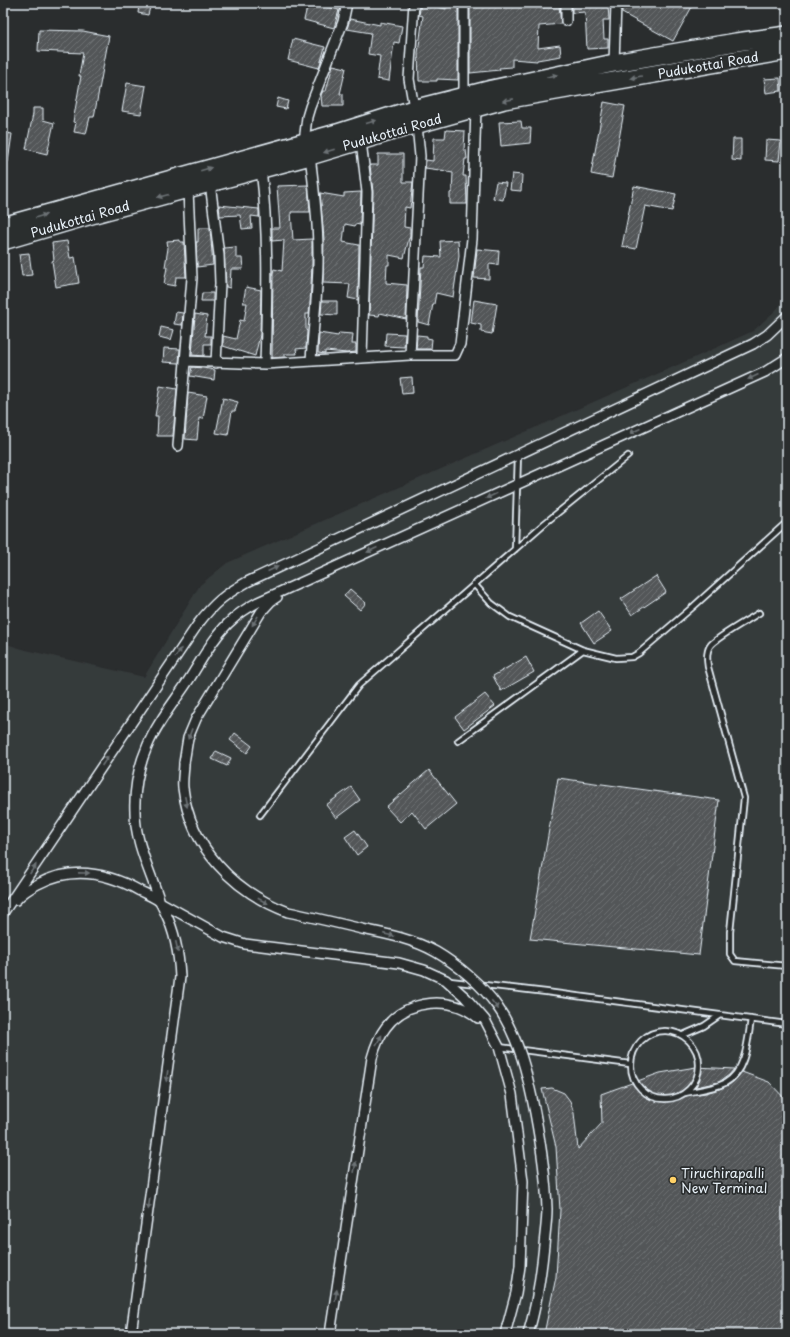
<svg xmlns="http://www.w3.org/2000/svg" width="790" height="1337" viewBox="0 0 790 1337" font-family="'Playpen Sans',sans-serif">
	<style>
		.built { fill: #363a3b }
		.building { fill: url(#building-hatch); stroke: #e8f1f8 }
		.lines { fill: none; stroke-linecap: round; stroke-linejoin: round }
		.lane-casing { stroke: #e8f1f8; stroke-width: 8 }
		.street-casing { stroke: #e8f1f8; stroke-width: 12 }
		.highway-casing { stroke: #e8f1f8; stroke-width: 20 }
		.lane { stroke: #2a2d2e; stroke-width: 4.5 }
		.street { stroke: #2a2d2e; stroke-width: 9 }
		.highway { stroke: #2a2d2e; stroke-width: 17 }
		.street-bridge-casing { stroke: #e8f1f8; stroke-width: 12; stroke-linecap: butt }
		.street-bridge { stroke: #2a2d2e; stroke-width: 9 }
		.oneway { fill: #6c7275 }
		.poi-dot { fill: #ffd166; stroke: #2a2d2e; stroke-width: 1.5 }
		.labels { text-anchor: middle; stroke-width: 3.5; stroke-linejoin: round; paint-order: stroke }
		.street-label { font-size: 13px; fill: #e8f1f8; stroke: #2a2d2e }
		.poi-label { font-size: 13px; fill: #e8f1f8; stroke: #2a2d2e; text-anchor: start }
	</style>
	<defs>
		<pattern id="building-hatch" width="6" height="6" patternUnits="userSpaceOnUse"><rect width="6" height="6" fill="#535759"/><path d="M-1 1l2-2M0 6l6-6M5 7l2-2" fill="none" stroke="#6c7072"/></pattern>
	</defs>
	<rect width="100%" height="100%" fill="#2a2d2e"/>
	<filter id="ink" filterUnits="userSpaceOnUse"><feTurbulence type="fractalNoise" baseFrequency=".025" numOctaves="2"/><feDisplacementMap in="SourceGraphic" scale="8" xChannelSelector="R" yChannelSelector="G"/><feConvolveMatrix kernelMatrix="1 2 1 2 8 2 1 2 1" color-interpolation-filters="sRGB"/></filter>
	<g filter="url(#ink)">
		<path class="built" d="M787 297V1334H3V643L26 650 144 677 200 585 227 563 698 356 753 331 776 310Z"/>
		<path class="building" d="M308 3H313L339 10 334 28 304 20Z
			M421 3 446 9V3H458V80L437 79V81H419L418 53 423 16 419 15Z
			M470 3H486V6L538 3 540 8 559 6 561 24 539 26 538 48 560 45 561 56 537 60V61L512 59V67L499 68 500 70 470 73Z
			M572 3H610V7L608 5 609 20H603L604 39H608V48L587 49 585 12 572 13Z
			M622 3H694L673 41 622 13Z
			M139 5 150 7 148 15 138 13Z
			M350 19 380 25V22L402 26 399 43 394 42 389 81 377 79 380 56 368 54 371 33 347 29Z
			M39 30 83 31 109 36 94 117H90L86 134 74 132 76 123 73 122 81 76H79L83 53 38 51Z
			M293 39 325 47 319 68 288 60Z
			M333 65 346 68 340 94H343V106H322L321 95 323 91H326Z
			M780 78 781 91 766 93 764 79Z
			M127 83 146 86 141 114 122 111Z
			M278 98 288 101 286 109 276 107Z
			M604 102 625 106 612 178 591 174Z
			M33 108H43V120L54 123 47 154 26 149 33 114Z
			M521 121 522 128H531L530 143 501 146 499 122Z
			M446 130 465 131 464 150H466L467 159H465L463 176H466L467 204H450V193L452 192 453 173 447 172V171L425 168 426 160 433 161 434 138H445Z
			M3 132 12 134 8 162 3 161Z
			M733 139H741V161L732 160Z
			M766 140 781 141 779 161 765 160Z
			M378 154H403V182H413L410 208 405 207 404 227 410 228V238H409L404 258 389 255V265H387L386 283 407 285 406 319 380 313 379 316 369 315 373 192 370 165H378Z
			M512 174 522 175 521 191 510 190Z
			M496 182 506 183 503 200 493 198Z
			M308 185 310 212H291L293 240 312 239V265L310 305 309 314H306V330L307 331 306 348 296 349 297 354H285V357L272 358 273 273 274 269 282 271 284 240 272 241V228H280L277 186Z
			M634 186 676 194 672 211 645 206 636 249 622 246Z
			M361 192 360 225 355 224V226L345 224 343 242 359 245 358 300 348 298 350 284 323 283 324 239 320 193 344 197V193Z
			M219 205 259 209V217L251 216 252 228 242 229 240 215 220 216Z
			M198 228H210L213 265 197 267 196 242H198Z
			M180 240V242H184L186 277H176L175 286 164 284 167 267H165L168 248 167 241Z
			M458 240 459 256 453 297 436 293 434 304H433L429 325 418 322 421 267H424L425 256 441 257 440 241Z
			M67 241 70 258 75 257 79 283 56 287 52 261 54 260 52 243Z
			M236 247V258H242L243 269H231L230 288 226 287 224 248Z
			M477 249 499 251 498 265 489 264V279L474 278Z
			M29 253 32 275 22 276 19 254Z
			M246 287 261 290 260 335 255 356 223 346V336L236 339 240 320 244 321 247 303H243Z
			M202 293H213V301H201Z
			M474 300 497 304 492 334 481 332V325L471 323Z
			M322 301H337V315L321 314Z
			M176 312 183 313 182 325 174 324Z
			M195 314 207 316 205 336H211V344H204V356L192 355Z
			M161 327 174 330 171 340 159 337Z
			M319 333 338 336 339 333 353 334 352 344H356V352L347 353 325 351V354L318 353Z
			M386 333 405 334 404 347 385 346Z
			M417 335 427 336V338L432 339 431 349H416Z
			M164 348 180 349 179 363 163 362Z
			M192 367 203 368 215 370 214 380 190 376Z
			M412 377 413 393 402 394 400 378Z
			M160 386 177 389 173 436H157L158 416H155Z
			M188 393 207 396 203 419 199 418 197 440 185 439Z
			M223 398 238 402 235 411H232L228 435 216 433Z
			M656 576 666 592 632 615 621 599Z
			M350 589 366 603 360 610 344 596Z
			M598 611 612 631 594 643 581 623Z
			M526 657 534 672 501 691 493 676Z
			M485 694 495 706 464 729 455 717Z
			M235 733 252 746 247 753 230 740Z
			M216 751 231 758 227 766 212 759Z
			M429 770 456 804 426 829 412 811 400 822 386 807Z
			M558 778 719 800 699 955 530 939Z
			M351 787 360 800 336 818 326 805Z
			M355 830 367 847 357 855 345 837Z
			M696 1067 734 1069 729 1075 719 1082 683 1090 681 1093 683 1096 706 1093 722 1088 734 1081 742 1072 769 1082 787 1101V1334H544L556 1277 560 1210 556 1147 542 1089 552 1088 564 1093 570 1101 574 1113 578 1149 602 1123 601 1094 660 1073Z"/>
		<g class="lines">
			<g class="lane-casing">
				<path id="lane" d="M515 549 518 455
					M474 584 491 603 510 617 583 650 616 658 632 657 639 653 694 606 787 522
					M759 613C750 619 715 638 710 646 706 652 707 661 708 667L744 798 730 932V954L735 961 787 966
					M458 741 583 650
					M260 815 359 685 545 523 628 456
					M450 981 546 992 787 1024
					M631 1065a34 34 0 1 1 68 0a34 34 0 1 1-68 0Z
					M683 1035 704 1026 720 1015
					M499 1047 630 1064
					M685 1093C698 1090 713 1089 725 1083 746 1072 748 1040 751 1019"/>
			</g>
			<g class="street-casing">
				<path id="street" d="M566 21V3
					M614 63 616 3
					M464 97V3
					M361 141 367 192 362 357
					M304 142 307 117 310 107 343 22 347 3
					M310 156C314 188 318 219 318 251 319 288 313 324 311 361
					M261 169C269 234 267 299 265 364
					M210 183 219 255 220 283 216 363
					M410 355 420 156 417 125 409 79 414 3
					M185 361 265 364 410 355H455L460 344 472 239 476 108
					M178 446 192 278 188 190
					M184 763 188 738 196 719 261 612 271 601 277 597
					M16 900C22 893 30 888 38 884 72 866 108 873 140 891 146 894 154 897 159 901 162 904 163 909 165 912 175 932 179 954 180 977L131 1334
					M3 913 198 624C214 603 224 595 247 582L753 344 767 335 787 316
					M330 1334 372 1058C375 1047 379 1036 386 1027 407 999 452 995 478 1018
					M505 1334 516 1293 520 1266 523 1181 512 1094 499 1047 485 1020 465 997 446 980 424 970 399 963 245 944 223 937 160 902C151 873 135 843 135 812 134 789 138 768 147 747 157 722 176 700 190 678 202 659 216 633 233 619 240 612 249 607 258 602L765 372 787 358"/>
			</g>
			<g class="highway-casing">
				<path id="highway" d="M3 226 337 133 413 109 492 89 614 63 736 42 787 35
					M3 241 95 214 310 156 397 130 504 100 787 51"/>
			</g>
			<use href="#lane" class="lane"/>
			<use href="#street" class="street"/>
			<use href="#highway" class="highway"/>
			<g class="street-bridge-casing">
				<path id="street-bridge" d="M184 763C184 771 182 780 183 788 190 847 234 892 288 912 312 917 337 923 362 929 387 934 413 939 436 952 458 965 482 985 497 1006 519 1037 528 1076 535 1113 541 1145 546 1177 547 1209 547 1221 545 1233 544 1245 541 1275 537 1305 528 1334"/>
			</g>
			<use href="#street-bridge" class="street-bridge"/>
		</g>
		<defs><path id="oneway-solid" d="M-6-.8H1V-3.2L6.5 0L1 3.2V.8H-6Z"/></defs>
		<g class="oneway">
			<use href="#oneway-solid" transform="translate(552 76) rotate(-12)"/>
			<use href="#oneway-solid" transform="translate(636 77) rotate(170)"/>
			<use href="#oneway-solid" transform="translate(508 100) rotate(169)"/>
			<use href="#oneway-solid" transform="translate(371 122) rotate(-18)"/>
			<use href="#oneway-solid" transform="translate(329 151) rotate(163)"/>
			<use href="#oneway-solid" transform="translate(206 169) rotate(-16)"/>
			<use href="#oneway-solid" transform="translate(163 196) rotate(165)"/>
			<use href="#oneway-solid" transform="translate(41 216) rotate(-16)"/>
			<use href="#oneway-solid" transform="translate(753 377) rotate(156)"/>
			<use href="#oneway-solid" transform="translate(635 431) rotate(156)"/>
			<use href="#oneway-solid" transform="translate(491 496) rotate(156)"/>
			<use href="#oneway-solid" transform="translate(372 550) rotate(156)"/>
			<use href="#oneway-solid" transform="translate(273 569) rotate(-25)"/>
			<use href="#oneway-solid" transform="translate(255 621) rotate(121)"/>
			<use href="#oneway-solid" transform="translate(178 653) rotate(-56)"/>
			<use href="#oneway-solid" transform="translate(190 734) rotate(110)"/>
			<use href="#oneway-solid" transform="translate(105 761) rotate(-56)"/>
			<use href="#oneway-solid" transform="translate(186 802) rotate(78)"/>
			<use href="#oneway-solid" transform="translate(33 869) rotate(-56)"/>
			<use href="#oneway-solid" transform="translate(84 873) rotate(1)"/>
			<use href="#oneway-solid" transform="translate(263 901) rotate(28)"/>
			<use href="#oneway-solid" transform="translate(389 935) rotate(13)"/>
			<use href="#oneway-solid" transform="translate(177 947) rotate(77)"/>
			<use href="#oneway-solid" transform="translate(495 1005) rotate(52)"/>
			<use href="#oneway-solid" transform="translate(379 1040) rotate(-60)"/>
			<use href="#oneway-solid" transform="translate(167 1076) rotate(98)"/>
			<use href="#oneway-solid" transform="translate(355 1167) rotate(-81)"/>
			<use href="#oneway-solid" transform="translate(149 1204) rotate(98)"/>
			<use href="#oneway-solid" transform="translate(336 1295) rotate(-81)"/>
		</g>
	</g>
	<circle class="poi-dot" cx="673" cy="1180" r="4"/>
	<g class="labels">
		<g class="street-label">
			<text transform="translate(708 65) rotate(-10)" y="5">Pudukottai Road</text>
			<text transform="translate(392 132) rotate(-16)" y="5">Pudukottai Road</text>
			<text transform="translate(80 219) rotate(-16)" y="5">Pudukottai Road</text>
		</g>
		<g class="poi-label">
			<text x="681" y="1178">Tiruchirapalli<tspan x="681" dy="15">New Terminal</tspan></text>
		</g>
	</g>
	<rect width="790" height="1337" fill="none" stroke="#2a2d2e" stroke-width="16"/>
	<rect x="8" y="8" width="774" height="1321" fill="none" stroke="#e8f1f8" stroke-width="1.5" filter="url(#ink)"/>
</svg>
